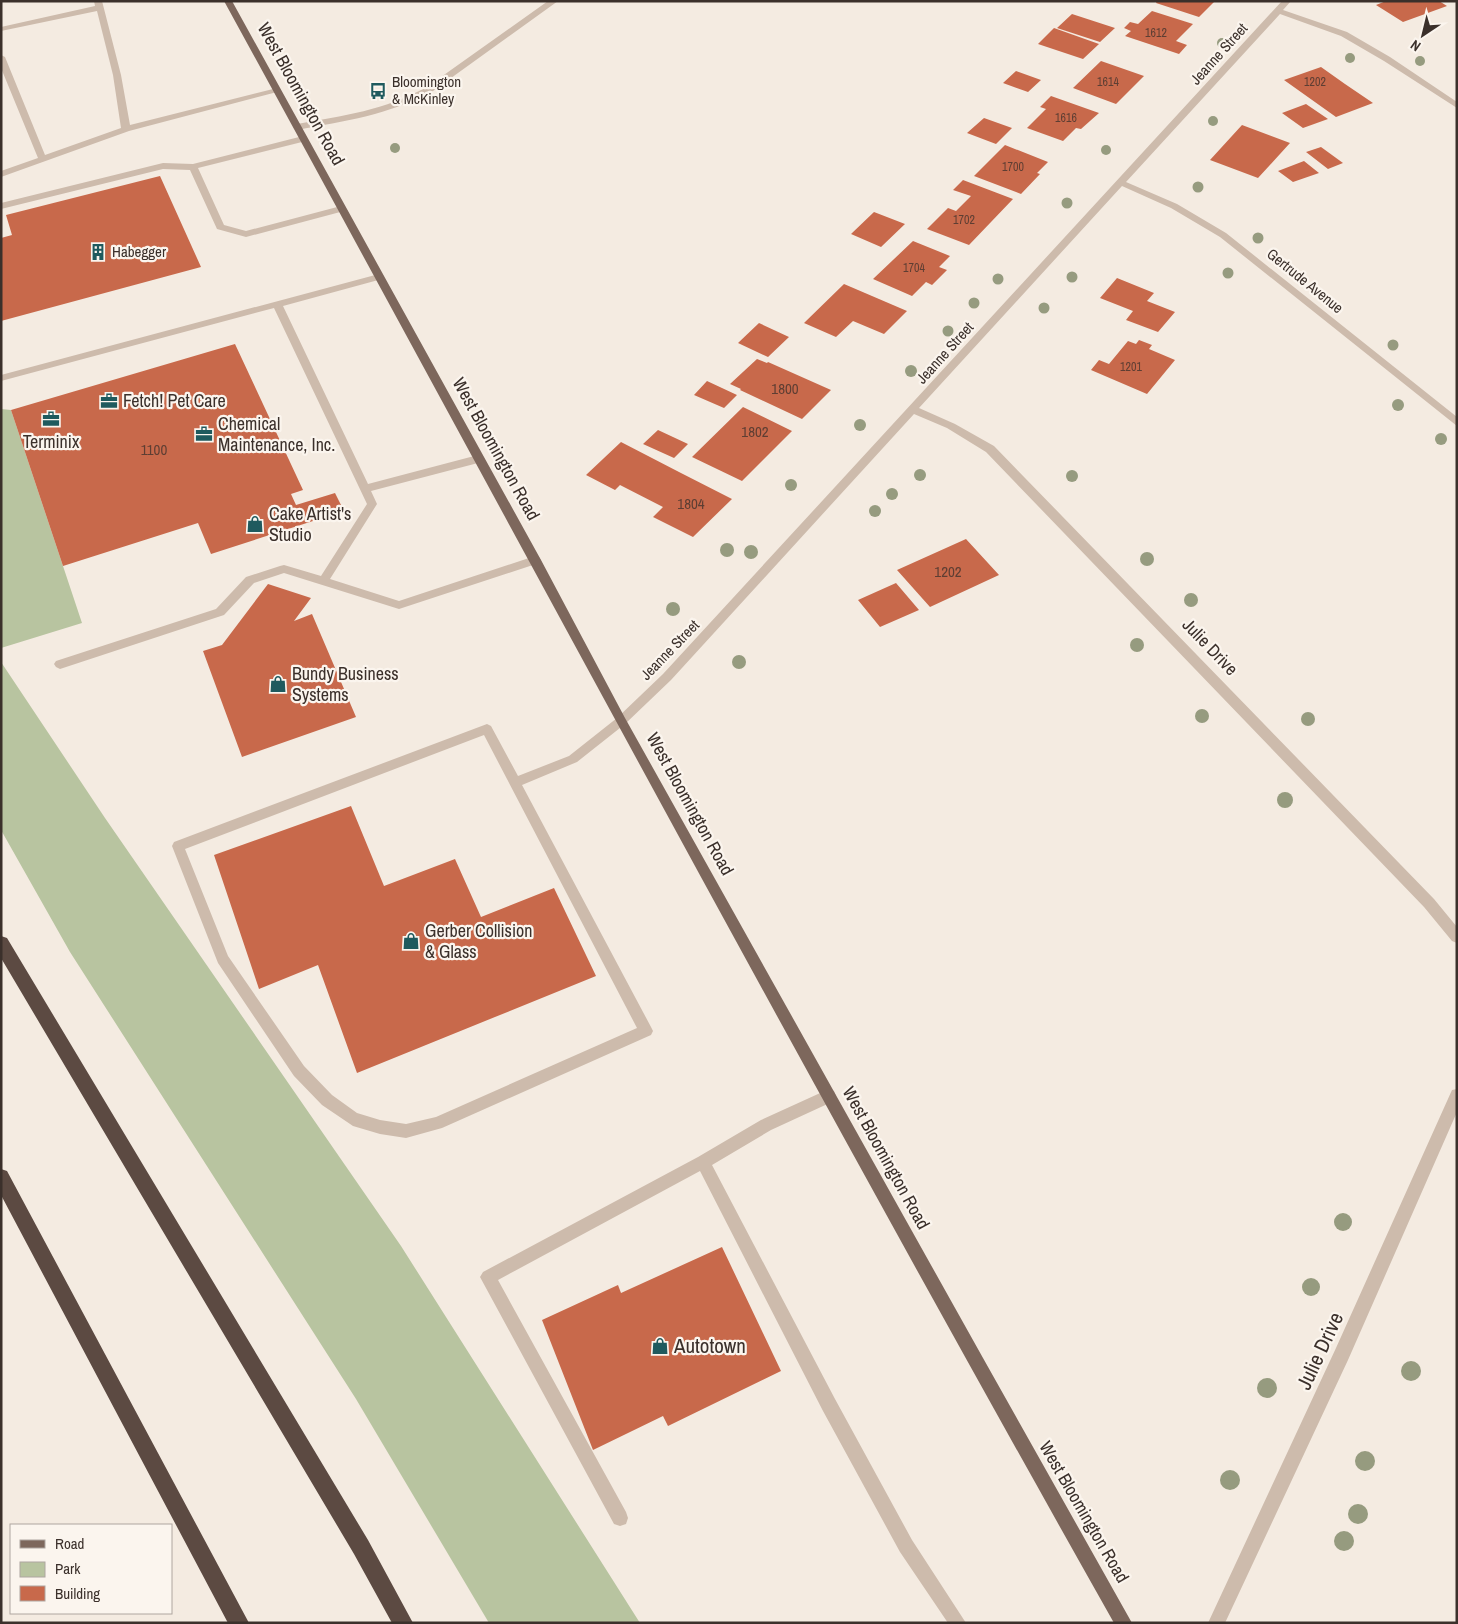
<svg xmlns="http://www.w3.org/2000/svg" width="1458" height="1624" viewBox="0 0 1458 1624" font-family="'Archivo Narrow',sans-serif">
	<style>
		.green { fill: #b8c4a0 }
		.building { fill: #c8694b }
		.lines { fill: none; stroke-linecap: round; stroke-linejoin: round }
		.minor { fill: #cdbbac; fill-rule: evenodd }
		.major { fill: #7d675c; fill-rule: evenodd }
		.highway { fill: #5c4a42; fill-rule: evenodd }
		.tree { fill: #969b7f }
		.labels { text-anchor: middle; stroke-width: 4.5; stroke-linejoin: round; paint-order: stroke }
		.far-number-label { font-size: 12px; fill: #5e3e33 }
		.far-street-label { font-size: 15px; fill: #3b302b; stroke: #fbf5ee }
		.far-poi-label { font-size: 15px; fill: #3b302b; stroke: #fbf5ee; text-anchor: start }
		.number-label { font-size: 15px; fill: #5e3e33 }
		.street-label { font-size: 18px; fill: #3b302b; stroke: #fbf5ee }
		.poi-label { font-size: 18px; fill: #3b302b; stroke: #fbf5ee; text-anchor: start }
		.near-poi-label { font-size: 21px; fill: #3b302b; stroke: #fbf5ee; text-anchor: start }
		.near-street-label { font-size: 21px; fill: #3b302b; stroke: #fbf5ee }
	</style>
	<rect width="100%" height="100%" fill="#f4ebe1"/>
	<path class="green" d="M1 409 11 410 82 623 1 648Z
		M1 662 105 818 401 1246 640 1623H489L356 1399 70 952 1 830Z"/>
	<path class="building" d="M1157 1H1215L1199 17 1156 3Z
		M1386 1H1439L1447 6 1403 22 1376 5Z
		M1152 11 1193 24 1176 41 1187 45 1179 54 1125 36 1131 31 1124 28 1130 22 1138 24Z
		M1072 14 1115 28 1100 42 1057 28Z
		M1054 28 1099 44 1083 59 1038 44Z
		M1101 61 1144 76 1116 104 1073 88Z
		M1321 67 1345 84 1373 103 1336 117 1284 80Z
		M1016 71 1041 80 1028 92 1003 83Z
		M1051 96 1099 113 1081 129 1076 128 1063 141 1027 128 1046 109 1040 107Z
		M1306 104 1328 119 1303 128 1282 113Z
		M984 118 1012 128 996 144 967 133Z
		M1242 125 1290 143 1258 178 1210 160Z
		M1005 145 1048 162 1037 173 1040 174 1021 194 974 176Z
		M1321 147 1343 163 1328 169 1306 152Z
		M1304 161 1319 173 1293 182 1278 171Z
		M160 176 201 267 1 321V238L12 235 6 215Z
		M963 180 1013 199 969 245 927 229 948 208 956 211 971 196 953 190Z
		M874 212 905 224 881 247 851 234Z
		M913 241 950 256 939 267 947 270 932 285 926 282 912 296 873 279Z
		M1117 278 1154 293 1147 301 1175 312 1158 332 1126 320 1133 311 1100 298Z
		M844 284 907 311 884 334 853 321 836 337 804 323Z
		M759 323 789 337 768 357 738 343Z
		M1139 340 1152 345 1149 349 1175 360 1147 394 1091 370 1099 360 1109 364 1128 341 1136 344Z
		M235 344 303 490 291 494 296 505 335 493 344 511 211 554 198 523 63 566 11 410Z
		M757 359 767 363 768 362 831 390 802 419 740 390 741 389 730 384Z
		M707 381 737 395 724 408 694 395Z
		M743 407 792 431 742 481 692 457Z
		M658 430 688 444 674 458 643 444Z
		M621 442 679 472 732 499 693 537 653 517 663 507 620 485 615 490 586 475Z
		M966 539 999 575 930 607 897 570Z
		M896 583 919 610 880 627 858 600Z
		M268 584 311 598 294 621 312 614 356 717 242 757 203 651 222 645Z
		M351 806 384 886 455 859 481 917 554 888 596 976 357 1073 318 965 259 989 214 855Z
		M722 1247 781 1371 668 1426 663 1416 593 1450 542 1320 618 1285 621 1293Z"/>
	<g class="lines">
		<path class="minor" d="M94 1H102L121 75 130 125 277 88 281 91 129 131 1 177V171L38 158 1 68V55L5 57 45 155 121 128 113 75 97 11 1 31V27L95 6Z
			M548 1H558L433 91C389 115 345 121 297 130L293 127 297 124C343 116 385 110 427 87Z
			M1282 1H1291L1283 10 1347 32 1390 57 1457 102V108L1384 61 1341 36 1280 14 1126 182 1177 204 1226 233 1457 417V426L1220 237 1171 208 1122 186 919 408 955 424 994 446 1434 899 1457 927V943L1452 941 1424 907 986 452 947 428 914 414 671 680 625 724 577 762 522 785 651 1027 653 1031 651 1035 442 1128 406 1138 380 1134 353 1126 322 1105 294 1076 218 963 172 846 174 842 487 724 491 726 518 776 569 756 617 718 663 674ZM484 735 637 1028 436 1117 406 1124 380 1120 357 1113 332 1095 304 1066 228 956 185 849Z
			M303 136 307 139 306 141 198 168 224 225 246 231 341 206 346 209 344 211 246 237 217 229 190 170 163 169 1 209V203L163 163 193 164Z
			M379 274 384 277 382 279 283 306 368 484 478 455 483 459 478 463 371 491 377 504 330 579 399 601 535 556 539 557 541 560 539 563 399 609 284 573 254 583 224 615 60 669 56 667 54 664 56 661 216 609 246 577 280 566 284 565 321 576 367 504 274 308 1 381V375Z
			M829 1089 834 1091 836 1096 834 1101 771 1130 712 1165 835 1399 912 1540 966 1623H948L900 1552 823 1411 700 1171 498 1280 626 1512 628 1518 626 1524 620 1526 614 1524 480 1277 483 1272 698 1157 761 1120Z
			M1457 1089V1112L1348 1360 1225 1623H1208L1336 1348 1452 1090Z"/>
		<path class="major" d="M224 1H232L541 560 625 718 983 1358 1132 1623H1114C811 1086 520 542 224 1Z"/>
		<path class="highway" d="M1 936 7 938 368 1540 413 1623H392L354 1554 1 958Z
			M1 1169 7 1171 249 1623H228L1 1195Z"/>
	</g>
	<g class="tree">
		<circle cx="1222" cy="43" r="5"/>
		<circle cx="1350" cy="58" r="5"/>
		<circle cx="1420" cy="61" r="5"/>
		<circle cx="1213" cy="121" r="5"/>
		<circle cx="395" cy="148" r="5"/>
		<circle cx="1106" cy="150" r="5"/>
		<circle cx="1198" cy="187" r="5.5"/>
		<circle cx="1067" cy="203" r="5.5"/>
		<circle cx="1258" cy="238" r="5.5"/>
		<circle cx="1228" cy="273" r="5.5"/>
		<circle cx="1072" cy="277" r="5.5"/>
		<circle cx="998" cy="279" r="5.5"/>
		<circle cx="974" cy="303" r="5.5"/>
		<circle cx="1044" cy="308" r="5.5"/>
		<circle cx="948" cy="331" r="5.5"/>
		<circle cx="1393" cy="345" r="5.5"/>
		<circle cx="911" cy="371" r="6"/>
		<circle cx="1398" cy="405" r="6"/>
		<circle cx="860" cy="425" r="6"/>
		<circle cx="1441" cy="439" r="6"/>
		<circle cx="920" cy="475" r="6"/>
		<circle cx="1072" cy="476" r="6"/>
		<circle cx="791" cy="485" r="6"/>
		<circle cx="892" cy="494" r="6"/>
		<circle cx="875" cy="511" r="6"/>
		<circle cx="727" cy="550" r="7"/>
		<circle cx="751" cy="552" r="7"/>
		<circle cx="1147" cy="559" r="7"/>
		<circle cx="1191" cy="600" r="7"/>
		<circle cx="673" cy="609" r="7"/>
		<circle cx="1137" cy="645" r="7"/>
		<circle cx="739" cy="662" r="7"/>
		<circle cx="1202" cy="716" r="7"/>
		<circle cx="1308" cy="719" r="7"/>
		<circle cx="1285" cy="800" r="8"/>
		<circle cx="1343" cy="1222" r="9"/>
		<circle cx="1311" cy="1287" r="9"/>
		<circle cx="1411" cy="1371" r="10"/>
		<circle cx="1267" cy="1388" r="10"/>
		<circle cx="1365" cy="1461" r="10"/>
		<circle cx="1230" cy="1480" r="10"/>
		<circle cx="1358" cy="1514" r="10"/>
		<circle cx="1344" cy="1541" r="10"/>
	</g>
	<defs>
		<g id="bus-bare" transform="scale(1.35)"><path d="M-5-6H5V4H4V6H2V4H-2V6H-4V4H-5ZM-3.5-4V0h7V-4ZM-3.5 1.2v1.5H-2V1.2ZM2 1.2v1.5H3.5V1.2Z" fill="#1f5a5e" stroke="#fbf5ee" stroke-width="2.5" paint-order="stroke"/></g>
		<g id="building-bare" transform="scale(1.35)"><path d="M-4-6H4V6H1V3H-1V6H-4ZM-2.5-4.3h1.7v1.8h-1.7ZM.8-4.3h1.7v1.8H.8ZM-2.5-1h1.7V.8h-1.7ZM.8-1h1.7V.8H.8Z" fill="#1f5a5e" stroke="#fbf5ee" stroke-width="2.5" paint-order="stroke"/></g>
		<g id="office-bare" transform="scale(1.35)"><path d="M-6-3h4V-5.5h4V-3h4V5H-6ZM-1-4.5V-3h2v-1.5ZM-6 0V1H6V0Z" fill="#1f5a5e" stroke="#fbf5ee" stroke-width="2.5" paint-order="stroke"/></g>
		<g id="shop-bare" transform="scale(1.35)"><path d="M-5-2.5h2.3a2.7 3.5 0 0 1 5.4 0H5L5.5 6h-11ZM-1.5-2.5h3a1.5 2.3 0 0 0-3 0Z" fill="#1f5a5e" stroke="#fbf5ee" stroke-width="2.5" paint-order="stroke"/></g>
	</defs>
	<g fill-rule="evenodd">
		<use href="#bus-bare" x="378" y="91"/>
		<use href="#building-bare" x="98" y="252"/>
		<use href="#office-bare" x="109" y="401"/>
		<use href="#office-bare" x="51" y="419"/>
		<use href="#office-bare" x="204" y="434"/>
		<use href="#shop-bare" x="255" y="524"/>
		<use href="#shop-bare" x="278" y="684"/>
		<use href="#shop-bare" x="411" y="941"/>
		<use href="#shop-bare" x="660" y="1346"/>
	</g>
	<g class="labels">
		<g class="far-number-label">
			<text x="1156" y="37">1612</text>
			<text x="1108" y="86">1614</text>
			<text x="1315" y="86">1202</text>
			<text x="1066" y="122">1616</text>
			<text x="1013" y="171">1700</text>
			<text x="964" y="224">1702</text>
			<text x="914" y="272">1704</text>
			<text x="1131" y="371">1201</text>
		</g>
		<g class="far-street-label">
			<text transform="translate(1219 54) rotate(-48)" y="5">Jeanne Street</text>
			<text transform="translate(1305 281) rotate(39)" y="5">Gertrude Avenue</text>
			<text transform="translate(945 353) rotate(-48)" y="5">Jeanne Street</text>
			<text transform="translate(670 650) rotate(-46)" y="5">Jeanne Street</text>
		</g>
		<g class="far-poi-label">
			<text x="392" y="87">Bloomington<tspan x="392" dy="17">&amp; McKinley</tspan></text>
			<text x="112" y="257">Habegger</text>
		</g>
		<g class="number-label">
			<text x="785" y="394">1800</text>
			<text x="755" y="437">1802</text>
			<text x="154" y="455">1100</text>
			<text x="691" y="509">1804</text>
			<text x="948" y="577">1202</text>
		</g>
		<g class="street-label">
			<text transform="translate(301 94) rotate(61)" y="6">West Bloomington Road</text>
			<text transform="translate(496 449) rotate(61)" y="6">West Bloomington Road</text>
			<text transform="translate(1210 647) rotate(46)" y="6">Julie Drive</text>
			<text transform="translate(690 804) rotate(61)" y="6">West Bloomington Road</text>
			<text transform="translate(886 1158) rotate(61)" y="6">West Bloomington Road</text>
			<text transform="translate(1084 1512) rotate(60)" y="6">West Bloomington Road</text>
		</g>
		<g class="poi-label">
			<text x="123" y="407">Fetch! Pet Care</text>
			<text x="218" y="430">Chemical<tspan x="218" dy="21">Maintenance, Inc.</tspan></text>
			<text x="51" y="448" text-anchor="middle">Terminix</text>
			<text x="269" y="520">Cake Artist's<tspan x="269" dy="21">Studio</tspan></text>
			<text x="292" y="680">Bundy Business<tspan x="292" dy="21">Systems</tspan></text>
			<text x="425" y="937">Gerber Collision<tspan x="425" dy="21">&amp; Glass</tspan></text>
		</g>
		<g class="near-poi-label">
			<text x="674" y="1353">Autotown</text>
		</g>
		<g class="near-street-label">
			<text transform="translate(1320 1351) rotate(-65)" y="7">Julie Drive</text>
		</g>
	</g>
	<rect width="1458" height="1624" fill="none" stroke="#3b302b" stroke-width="5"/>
	<rect x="10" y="1524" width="162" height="90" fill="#fbf5ee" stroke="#aea6a0"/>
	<rect x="20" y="1540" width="25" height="8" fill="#7d675c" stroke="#aea6a0"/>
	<text x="55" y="1549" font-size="15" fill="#3b302b">Road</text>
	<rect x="20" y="1562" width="25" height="15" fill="#b8c4a0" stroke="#aea6a0"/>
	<text x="55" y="1574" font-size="15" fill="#3b302b">Park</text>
	<rect x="20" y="1586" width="25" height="15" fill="#c8694b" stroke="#aea6a0"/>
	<text x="55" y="1599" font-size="15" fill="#3b302b">Building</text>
	<g transform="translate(1423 35) rotate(215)" stroke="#fbf5ee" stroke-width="4" paint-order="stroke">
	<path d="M0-4L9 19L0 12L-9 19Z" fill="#3b302b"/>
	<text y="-8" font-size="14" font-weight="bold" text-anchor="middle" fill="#3b302b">N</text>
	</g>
</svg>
